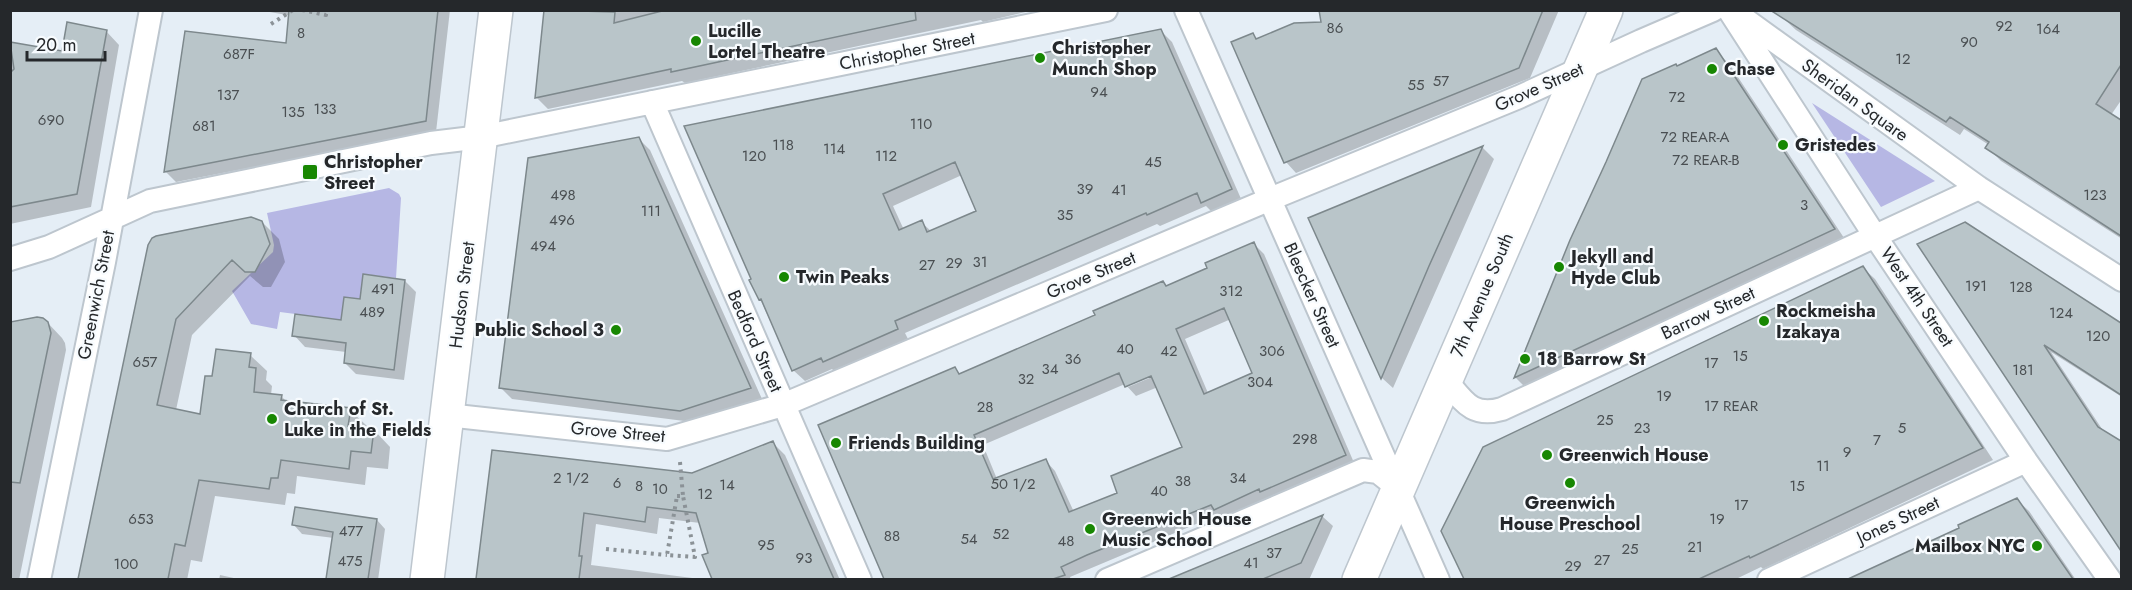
<svg xmlns="http://www.w3.org/2000/svg" width="2132" height="590" viewBox="0 0 2132 590" font-family="Jost,sans-serif">
	<style>
		.green { fill: #b6b7e4 }
		.shadow { fill: #0003; fill-rule: evenodd }
		.building { fill: #b9c5c9; stroke: #7d888c; stroke-width: 1.5; fill-rule: evenodd }
		.lines { fill: none; stroke-linecap: round; stroke-linejoin: round }
		.minor-casing { stroke: #bdc6ce; stroke-width: 26 }
		.secondary-casing { stroke: #bdc6ce; stroke-width: 36 }
		.path { stroke: #8b9297; stroke-width: 4; stroke-dasharray: 3 4.5; stroke-linecap: butt }
		.minor { stroke: #fff; stroke-width: 22 }
		.secondary { stroke: #fff; stroke-width: 33 }
		.poi-dot { fill: #178702; stroke: #f7fbfe; stroke-width: 2 }
		.labels { text-anchor: middle; stroke-width: 4.5; stroke-linejoin: round; paint-order: stroke }
		.number-label { font-size: 15px; fill: #4a4f52 }
		.poi-label { font-size: 18px; font-weight: bold; fill: #25282b; stroke: #f7fbfe; text-anchor: start }
		.street-label { font-size: 18px; fill: #25282b; stroke: #f7fbfe }
	</style>
	<rect width="100%" height="100%" fill="#e5eef6"/>
	<path class="green" d="M1812 103 1935 181 1881 207Z
		M389 188 399 194 401 198 396 278 363 274 360 299 344 297 341 320 280 312 277 329 251 324 232 291 273 252 274 245 267 213Z"/>
	<path class="shadow" d="M258 10H450L436 132 176 182 165 171 365 54 368 29Z
		M546 10H1034L983 22 981 20 685 83 682 81 548 109 537 98Z
		M1320 10H1559L1530 78 1296 173 1286 162 1253 35 1258 39 1323 23Z
		M2026 10H2122V99L2111 115 2122 122V239L2001 161 1987 147 1989 145 1964 129 1960 135 1796 30 1783 18Z
		M106 31 119 45 91 207 10 224V43L63 53Z
		M1161 31 1172 42 1242 201 1214 214 1206 206 1160 226 1157 224 905 333 909 341 836 373 832 369 805 381 793 370 751 280H753L686 127ZM962 175 978 211 931 231 921 222 904 230 893 206Z
		M1715 50 1730 65 1848 244 1530 392 1516 378 1572 241Z
		M638 138 650 150 762 399 692 422 512 399 500 387Z
		M1483 148 1494 159 1393 388 1382 378 1310 219Z
		M262 222 279 239 285 262 271 287H263L250 276 192 335 176 410 201 416 213 378 250 355 267 371 266 380 272 386 271 395 281 396 287 402 350 410 367 426 366 429 374 430 390 447 388 469 367 467 365 485 297 476 295 494 287 493 285 505 215 496 202 562 191 560 187 580H79L149 246Z
		M1965 224 2122 325V397L2051 352 2104 432 2122 443V548L1919 245Z
		M1254 244 1264 254 1355 465 1225 519 1220 514 1070 577 1071 580H886L819 426 955 368 961 375 1097 316 1163 283 1167 287 1209 269ZM1231 319 1254 373 1208 393 1185 339ZM1158 371 1159 374 1128 387V384ZM1125 384 1136 396 1158 387 1184 448 1119 493 1074 512 1055 471 1046 461 997 479 983 445Z
		M1863 268 1875 279 1993 460 1763 569 1761 567 1734 580H1466L1443 531Z
		M405 281 416 292 404 380 356 374 345 363 346 352 305 347 294 335 342 322 361 301Z
		M46 321 62 338 65 343 66 350 19 580H10V324Z
		M773 443 785 455 840 580H713L704 556 710 554 700 523 659 518 657 534 596 524 591 565 708 580H478L494 452 692 474Z
		M2017 500 2029 511 2076 580H1851L1961 529Z
		M1323 517 1333 526 1309 580H1175Z
		M377 520 385 529 378 580H327L334 538 302 534 294 525Z
		M220 575 243 580H219Z"/>
	<path class="building" d="M289 10H438L426 121 164 172 185 31 286 43Z
		M544 10 615 12 614 23 666 10H915L916 20 671 72V69L535 98Z
		M1319 10H1543L1519 68 1284 163 1231 42 1253 33 1256 39 1294 23 1321 22Z
		M1770 10H2121V65L2096 104 2121 120V236L1985 148 1989 142 1950 117 1946 122Z
		M67 22 107 30 77 194 10 207V73L14 69 10 42 62 51Z
		M1161 29 1232 189 1201 203 1197 193 1147 215 1146 213 895 321 898 329 823 362 821 358 792 371 761 299 759 300 749 280 751 279 684 126ZM955 162 976 211 927 232 922 220 899 230 883 194Z
		M1716 48 1835 229 1514 378 1570 240 1606 162 1642 79 1676 64 1677 66Z
		M639 137 751 388 680 411 499 388 528 158Z
		M1483 146 1429 266 1381 379 1308 218Z
		M251 217 262 221 270 244 255 272H245L232 260 176 319 157 405 200 414 205 376H212L216 349 251 353 249 367 256 368 254 392 282 395 281 400 351 408 348 426 374 429 371 453 351 451 349 469 281 460 278 478H271L269 489 199 480 185 546 175 544 168 579H78L148 245 152 238 156 236Z
		M1965 222 2121 323V395L2044 345 2098 427 2121 441V551L1917 244Z
		M1254 242 1346 455 1260 492 1259 489 1214 510 1211 505 1087 555 1061 567 1065 575 1053 579H884L818 425 955 367 959 374 1095 315 1093 311 1163 281 1166 286 1207 268 1205 263ZM1224 308 1252 373 1204 394 1176 329ZM1119 373 1125 387 1151 376 1182 447 1111 476 1117 493 1069 512 1046 459 993 479 974 435Z
		M1863 266 1983 448 1750 558 1749 556 1699 579H1464L1441 531 1483 447Z
		M363 274 405 280 394 370 344 363 346 343 292 336 295 314 341 320 344 297 360 299Z
		M37 317 43 318 48 322 51 333 20 483 10 482V322Z
		M773 441 834 579H712L702 555 708 553 696 513 647 507 645 522 584 513 579 556H582L579 579H476L492 450 692 473Z
		M2017 498 2073 579H1848L1959 528 1958 525Z
		M295 507 377 519 368 579H326L333 532 292 525Z
		M1323 515 1301 563 1263 579H1169Z"/>
	<g class="lines">
		<g class="minor-casing">
			<path id="minor" d="M1186 10 1438 580
				M1729 10 1875 236 2026 461 2110 580
				M1736 13 1979 188 2122 280
				M652 102 860 580
				M10 259 49 247 150 201 431 143 481 137 1106 10
				M1445 379C1463 400 1471 418 1502 409L1979 188
				M447 415 667 439 783 405 1280 195 1519 97 1641 41 1713 10
				M39 580 104 262 151 10
				M1107 580 1363 470 1378 472 1397 487
				M1769 580 2026 461"/>
		</g>
		<g class="secondary-casing">
			<path id="secondary" d="M427 580 496 10
				M1359 580 1606 10"/>
		</g>
		<path class="path" d="M302 10 326 15V10
			M271 24 293 10
			M680 462 683 496
			M677 496H683L695 557 667 555Z
			M606 549 667 555"/>
		<use href="#minor" class="minor"/>
		<use href="#secondary" class="secondary"/>
	</g>
	<g class="poi-dot">
		<circle cx="696" cy="41" r="6"/>
		<circle cx="1040" cy="58" r="6"/>
		<circle cx="1712" cy="69" r="6"/>
		<circle cx="1783" cy="145" r="6"/>
		<rect x="302" y="164" width="16" height="16" rx="3"/>
		<circle cx="1559" cy="267" r="6"/>
		<circle cx="784" cy="277" r="6"/>
		<circle cx="1764" cy="321" r="6"/>
		<circle cx="616" cy="330" r="6"/>
		<circle cx="1525" cy="359" r="6"/>
		<circle cx="272" cy="419" r="6"/>
		<circle cx="836" cy="443" r="6"/>
		<circle cx="1547" cy="455" r="6"/>
		<circle cx="1570" cy="483" r="6"/>
		<circle cx="1090" cy="529" r="6"/>
		<circle cx="2037" cy="546" r="6"/>
	</g>
	<g class="labels">
		<g class="number-label">
			<text x="2004" y="31">92</text>
			<text x="1335" y="33">86</text>
			<text x="2048" y="34">164</text>
			<text x="301" y="38">8</text>
			<text x="1969" y="47">90</text>
			<text x="239" y="59">687F</text>
			<text x="1903" y="64">12</text>
			<text x="1441" y="86">57</text>
			<text x="1416" y="90">55</text>
			<text x="1099" y="97">94</text>
			<text x="228" y="100">137</text>
			<text x="1677" y="102">72</text>
			<text x="325" y="114">133</text>
			<text x="293" y="117">135</text>
			<text x="51" y="125">690</text>
			<text x="921" y="129">110</text>
			<text x="204" y="131">681</text>
			<text x="1695" y="142">72 REAR-A</text>
			<text x="783" y="150">118</text>
			<text x="834" y="154">114</text>
			<text x="754" y="161">120</text>
			<text x="886" y="161">112</text>
			<text x="1706" y="165">72 REAR-B</text>
			<text x="1153" y="167">45</text>
			<text x="1085" y="194">39</text>
			<text x="1119" y="195">41</text>
			<text x="563" y="200">498</text>
			<text x="2095" y="200">123</text>
			<text x="1804" y="210">3</text>
			<text x="651" y="216">111</text>
			<text x="1065" y="220">35</text>
			<text x="562" y="225">496</text>
			<text x="543" y="251">494</text>
			<text x="980" y="267">31</text>
			<text x="954" y="268">29</text>
			<text x="927" y="270">27</text>
			<text x="1976" y="291">191</text>
			<text x="2021" y="292">128</text>
			<text x="383" y="294">491</text>
			<text x="1231" y="296">312</text>
			<text x="372" y="317">489</text>
			<text x="2061" y="318">124</text>
			<text x="2098" y="341">120</text>
			<text x="1125" y="354">40</text>
			<text x="1169" y="356">42</text>
			<text x="1272" y="356">306</text>
			<text x="1740" y="361">15</text>
			<text x="1073" y="364">36</text>
			<text x="145" y="367">657</text>
			<text x="1711" y="368">17</text>
			<text x="1050" y="374">34</text>
			<text x="2023" y="375">181</text>
			<text x="1026" y="384">32</text>
			<text x="1260" y="387">304</text>
			<text x="1664" y="401">19</text>
			<text x="1731" y="411">17 REAR</text>
			<text x="985" y="412">28</text>
			<text x="1605" y="425">25</text>
			<text x="1642" y="433">23</text>
			<text x="1902" y="433">5</text>
			<text x="1305" y="444">298</text>
			<text x="1877" y="445">7</text>
			<text x="1847" y="457">9</text>
			<text x="1823" y="471">11</text>
			<text x="571" y="483">2 1/2</text>
			<text x="1238" y="483">34</text>
			<text x="1183" y="486">38</text>
			<text x="617" y="488">6</text>
			<text x="1013" y="489">50 1/2</text>
			<text x="727" y="490">14</text>
			<text x="639" y="491">8</text>
			<text x="1797" y="491">15</text>
			<text x="660" y="494">10</text>
			<text x="1159" y="496">40</text>
			<text x="705" y="499">12</text>
			<text x="1741" y="510">17</text>
			<text x="141" y="524">653</text>
			<text x="1717" y="524">19</text>
			<text x="351" y="536">477</text>
			<text x="1001" y="539">52</text>
			<text x="892" y="541">88</text>
			<text x="969" y="544">54</text>
			<text x="1066" y="546">48</text>
			<text x="766" y="550">95</text>
			<text x="1695" y="552">21</text>
			<text x="1630" y="554">25</text>
			<text x="1274" y="558">37</text>
			<text x="804" y="563">93</text>
			<text x="1602" y="565">27</text>
			<text x="350" y="566">475</text>
			<text x="1251" y="568">41</text>
			<text x="126" y="569">100</text>
			<text x="1573" y="571">29</text>
		</g>
		<g class="poi-label">
			<text x="708" y="37">Lucille<tspan x="708" dy="21">Lortel Theatre</tspan></text>
			<text x="1052" y="54">Christopher<tspan x="1052" dy="21">Munch Shop</tspan></text>
			<text x="1724" y="75">Chase</text>
			<text x="1795" y="151">Gristedes</text>
			<text x="324" y="168">Christopher<tspan x="324" dy="21">Street</tspan></text>
			<text x="1571" y="263">Jekyll and<tspan x="1571" dy="21">Hyde Club</tspan></text>
			<text x="796" y="283">Twin Peaks</text>
			<text x="1776" y="317">Rockmeisha<tspan x="1776" dy="21">Izakaya</tspan></text>
			<text x="604" y="336" text-anchor="end">Public School 3</text>
			<text x="1537" y="365">18 Barrow St</text>
			<text x="284" y="415">Church of St.<tspan x="284" dy="21">Luke in the Fields</tspan></text>
			<text x="848" y="449">Friends Building</text>
			<text x="1559" y="461">Greenwich House</text>
			<text x="1570" y="509" text-anchor="middle">Greenwich<tspan x="1570" dy="21">House Preschool</tspan></text>
			<text x="1102" y="525">Greenwich House<tspan x="1102" dy="21">Music School</tspan></text>
			<text x="2025" y="552" text-anchor="end">Mailbox NYC</text>
		</g>
		<g class="street-label">
			<text transform="translate(907 51) rotate(-11)" y="6">Christopher Street</text>
			<text transform="translate(1539 87) rotate(-24)" y="6">Grove Street</text>
			<text transform="translate(1855 100) rotate(36)" y="6">Sheridan Square</text>
			<text transform="translate(1091 275) rotate(-23)" y="6">Grove Street</text>
			<text transform="translate(96 295) rotate(-79)" y="6">Greenwich Street</text>
			<text transform="translate(462 295) rotate(-83)" y="6">Hudson Street</text>
			<text transform="translate(1312 295) rotate(66)" y="6">Bleecker Street</text>
			<text transform="translate(1482 295) rotate(-67)" y="6">7th Avenue South</text>
			<text transform="translate(1917 297) rotate(56)" y="6">West 4th Street</text>
			<text transform="translate(1708 313) rotate(-25)" y="6">Barrow Street</text>
			<text transform="translate(755 341) rotate(66)" y="6">Bedford Street</text>
			<text transform="translate(618 432) rotate(5)" y="6">Grove Street</text>
			<text transform="translate(1898 520) rotate(-25)" y="6">Jones Street</text>
		</g>
	</g>
	<rect width="2132" height="590" fill="none" stroke="#25282b" stroke-width="24"/>
	<path d="M27 51v9h78v-9" fill="none" stroke="#25282b" stroke-width="3"/>
	<text x="36" y="51" font-size="18" fill="#25282b" stroke="#f7fbfe" stroke-width="4.5" paint-order="stroke">20 m</text>
</svg>
